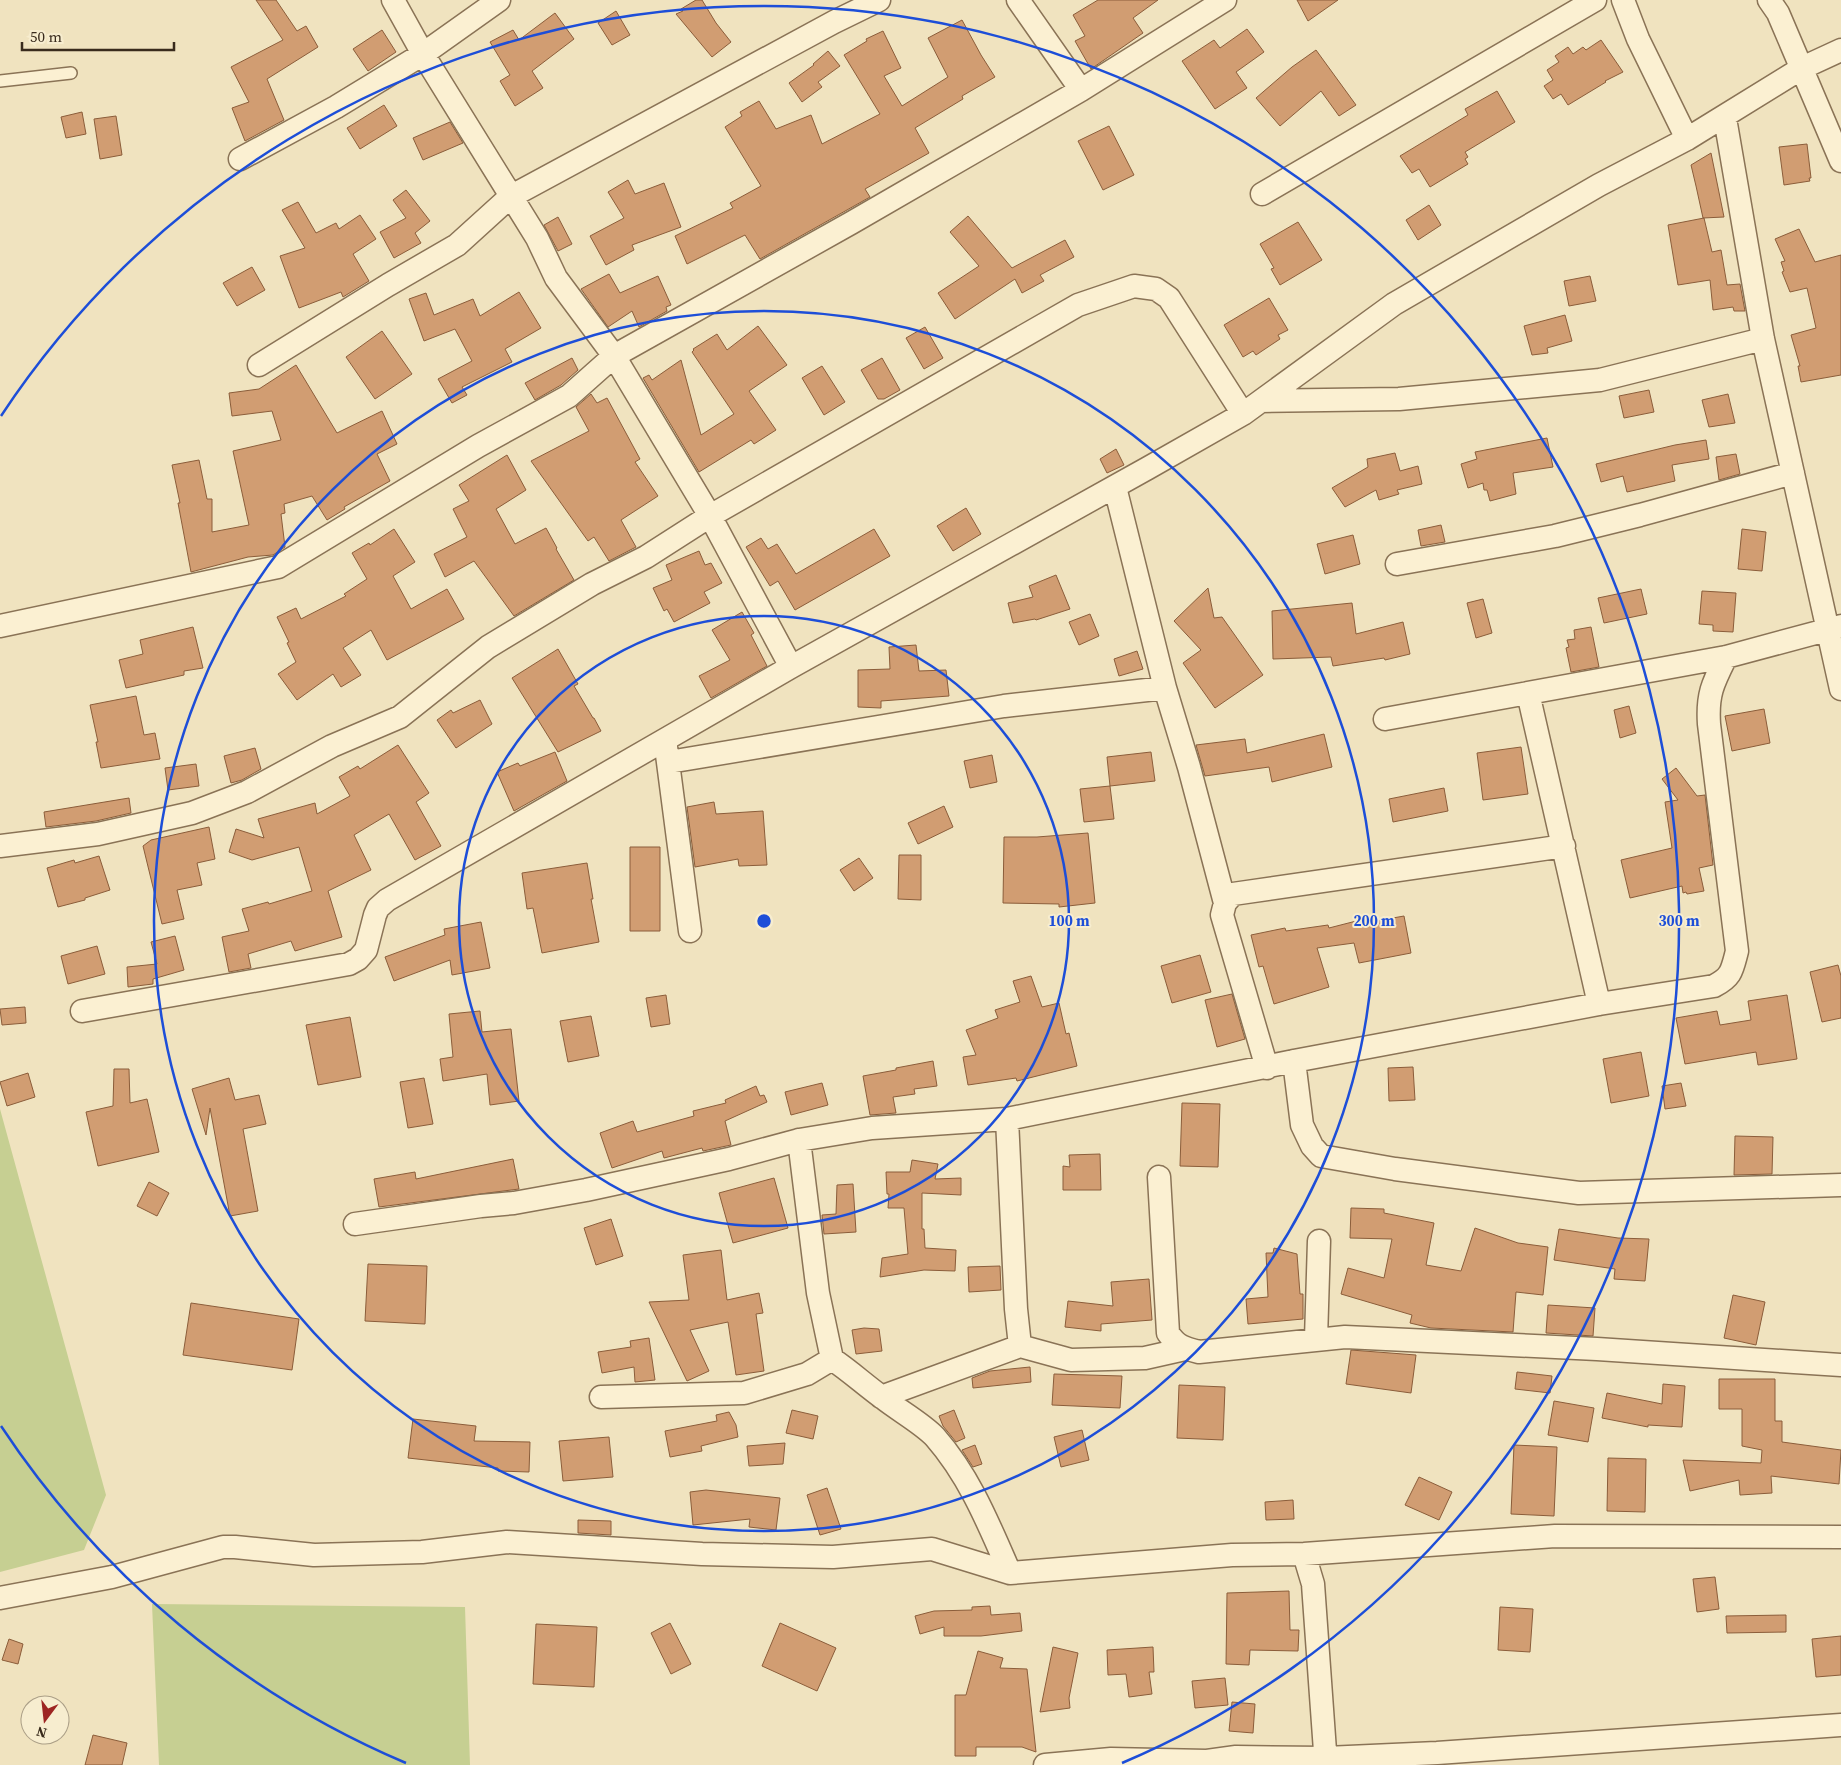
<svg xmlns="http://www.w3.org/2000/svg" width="1841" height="1765" viewBox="0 0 1841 1765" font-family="'Source Serif 4',serif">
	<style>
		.green { fill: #c6cf92 }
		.building { fill: #d19d72; stroke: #8b5d3a }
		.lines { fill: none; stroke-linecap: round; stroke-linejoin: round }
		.service-casing { stroke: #8a7356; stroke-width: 14 }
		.minor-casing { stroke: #8a7356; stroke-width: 25 }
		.service { stroke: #fbf0d2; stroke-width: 11 }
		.minor { stroke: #fbf0d2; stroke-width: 22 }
		.ring { fill: none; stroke: #1d4ed8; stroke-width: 2.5 }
		.centre { fill: #1d4ed8; stroke: #f7edcf; stroke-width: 2.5 }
		.ring-label { font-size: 15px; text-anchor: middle; font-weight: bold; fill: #1d4ed8; stroke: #f7edcf; stroke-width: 4; stroke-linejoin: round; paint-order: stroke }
	</style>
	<rect width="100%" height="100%" fill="#f0e3bf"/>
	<path class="green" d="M0 1109 106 1495 84 1550 0 1572Z
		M152 1604 465 1607 470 1765H159Z"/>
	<path class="building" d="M256 0H276L297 31 306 26 318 47 267 79 284 120 245 141 232 108 249 102 231 67 283 40Z
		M696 0H702L716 23 731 42 712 57 676 14 683 11 681 9Z
		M1098 0H1158L1133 18 1143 33 1091 69 1075 41 1085 36 1073 15Z
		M1297 0H1338L1308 21Z
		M616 11 630 35 612 45 598 23Z
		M555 13 574 39 532 71 543 88 515 106 500 81 510 75 490 42 513 30 519 40Z
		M962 20 981 55 995 77 962 96 963 99 915 128 929 153 865 189 870 197 760 259 745 235 687 264 675 236 733 208 730 203 761 186 725 127 742 116 740 112 759 101 776 129 811 115 822 144 880 114 844 55 867 41 866 39 883 31 901 68 884 76 902 106 948 77 928 38Z
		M1247 29 1264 52 1236 72 1247 88 1215 109 1182 61 1214 40 1220 48Z
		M382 30 396 52 368 71 353 49Z
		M1601 40 1623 72 1605 81 1606 82 1568 105 1561 94 1553 99 1544 86 1553 80 1547 70 1559 62 1555 56 1568 47 1573 54 1583 47 1586 50Z
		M1316 50 1356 105 1339 116 1321 91 1280 126 1256 98 1292 67Z
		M828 51 840 66 818 82 822 87 802 102 789 83 814 65 813 64Z
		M1497 91 1515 122 1465 152 1468 157 1465 159 1468 164 1430 187 1419 169 1412 173 1400 156 1468 115 1465 109Z
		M384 105 397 126 360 149 347 128Z
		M82 112 86 134 66 138 61 117Z
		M116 116 122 155 100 159 94 119Z
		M450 122 463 143 423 160 413 138Z
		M1109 126 1134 175 1103 190 1078 141Z
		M1807 144 1811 178H1809L1810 181 1784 185 1779 147Z
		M1711 153 1724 217 1703 218 1696 186 1691 165Z
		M628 180 635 194 664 183 681 227 632 245 634 250 606 265 590 236 624 218 608 192Z
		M406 190 430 221 415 233 421 243 394 258 380 232 406 218 393 200Z
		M298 202 316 233 336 223 339 229 360 215 376 239 353 254 369 281 343 297 341 292 299 308 280 256 305 248 282 210Z
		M1429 205 1441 225 1418 240 1406 220Z
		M968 216 1012 268 1065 240 1074 257 1040 275 1044 281 1022 293 1015 279 955 319 938 293 979 266 950 232Z
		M558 217 572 244 558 251 544 225Z
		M1704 218 1712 252 1721 250 1727 285 1740 284 1745 311H1734L1733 307 1713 310 1710 280 1678 285 1668 225Z
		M1298 222 1322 260 1280 285 1271 269 1274 268 1260 244Z
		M1799 229 1815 262 1841 255V375L1801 382 1798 366H1800L1791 335 1816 328 1807 288 1790 292 1782 272 1784 271 1781 262 1785 261 1775 239Z
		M252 267 265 290 237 306 223 283Z
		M609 274 620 293 658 276 671 305 666 307 667 311 639 327 632 311 608 327 581 289Z
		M1590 276 1596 301 1569 306 1564 281Z
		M519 292 541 328 505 349 512 362 462 387 467 395 452 403 438 379 472 361 455 329 424 341 409 299 426 293 434 315 473 299 480 316Z
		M1269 298 1288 330 1278 335 1280 339 1256 355 1253 351 1243 357 1224 325Z
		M1565 315 1572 341 1547 348 1548 353 1532 355 1524 326Z
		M758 326 787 365 749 391 776 430 754 444 751 440 699 472 643 378 649 375 652 380 681 360 701 435 734 414 692 352 694 350 693 349 717 334 727 350Z
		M925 327 943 358 924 369 906 338Z
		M382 331 412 374 375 399 346 357Z
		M572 358 578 370 561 385 535 400 525 383Z
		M882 358 900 390 884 399H878L861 370Z
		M296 365 337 433 382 411 397 444 377 454 390 481 344 507 345 509 327 520 312 496 284 504 285 513 281 514 285 547 273 555 248 557 191 572 178 503H180L172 465 199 460 207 499H212V532L249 525 233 451 281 440 272 411 232 416 229 393 259 389Z
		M822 366 845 402 824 415 802 378Z
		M1649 390 1654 412 1624 418 1619 396Z
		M591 394 597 403 607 398 640 459 635 462 658 496 621 520 636 547 609 561 594 537 588 541 531 461 589 431 576 407Z
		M1728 394 1735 423 1709 427 1702 400Z
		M1547 438 1553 467 1513 473 1516 494 1490 501 1487 490H1484L1483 483 1468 488 1461 464 1477 459 1475 452Z
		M1706 440 1709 459 1672 465 1675 481 1627 492 1623 476 1601 482 1596 464 1675 445Z
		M1116 449 1124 465 1107 473 1100 459Z
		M1395 453 1400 471 1418 466 1422 484 1397 490 1399 494 1379 500 1376 490 1345 507 1332 488 1368 467 1367 459Z
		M1736 454 1740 474 1719 480 1716 457Z
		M507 455 526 490 496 509 515 544 546 528 557 548 556 549 574 580 514 616 474 561 445 577 434 554 467 537 453 509 469 501 459 485Z
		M966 508 981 534 953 551 937 526Z
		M1441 525 1445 542 1421 546 1418 530Z
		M394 529 415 562 393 576 411 609 447 589 464 619 387 660 371 630 343 648 361 675 341 687 333 674 297 700 278 674 296 662 287 643 289 642 277 617 296 608 301 619 346 596 344 594 367 579 352 553 369 543 370 545Z
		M874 529 890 556 795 610 778 581 770 586 746 547 761 538 768 549 777 544 796 574Z
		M1742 529 1766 532 1762 571 1738 569Z
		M1353 535 1360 564 1325 574 1317 544Z
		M699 551 705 565 711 563 722 583 704 592 710 603 674 622 667 609 664 611 653 588 672 580 666 565Z
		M1056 575 1070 609 1036 620 1035 619 1013 623 1008 603 1033 597 1029 586Z
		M1208 588 1214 618 1222 617 1263 675 1215 708 1183 663 1201 650 1174 621Z
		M1641 589 1647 614 1604 623 1598 598Z
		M1702 591 1736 593 1733 632 1713 631V625L1699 624Z
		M1483 599 1492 633 1476 638 1467 603Z
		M1352 603 1356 634 1403 622 1410 654 1385 660 1384 658 1333 666 1331 657 1273 659 1272 611Z
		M742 612 754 633 751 635 767 666 711 698 699 676 730 660 712 630Z
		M1090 614 1099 636 1079 645 1069 622Z
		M193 627 203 668 184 671V675L126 688 119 660 143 654 140 640Z
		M1591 627 1599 667 1571 672 1566 648 1569 647 1567 640 1575 639 1574 630Z
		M916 645 919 671 946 670 949 696 881 701V708L858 707V670L890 669 889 647Z
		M558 649 578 684 574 686 593 718H594L601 731 558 752 512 678Z
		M1137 651 1143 669 1119 676 1114 659Z
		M136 696 144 735 155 733 160 759 101 768 96 742H98L90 705Z
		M480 700 492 724 456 748 437 720 451 710 453 713Z
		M1629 706 1636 733 1620 738 1614 710Z
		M1764 709 1770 743 1732 751 1725 716Z
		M1324 734 1332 767 1272 782 1269 767 1205 776 1196 745 1245 739 1247 753Z
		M398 745 429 793 416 802 441 846 415 860 389 814 354 835 371 870 328 891 342 937 295 951 291 941 248 954 251 968 229 972 222 937 249 931 242 909 268 902 269 904 312 891 299 847 252 860 229 852 236 829 264 838 258 819 315 803 317 814 350 796 339 777 358 766 360 769Z
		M1521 747 1528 794 1483 800 1477 753Z
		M255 748 261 769 242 780 231 783 224 756Z
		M555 752 567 781 514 811 497 772 518 763 520 766Z
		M1151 752 1155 781 1110 786 1107 757Z
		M992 755 997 782 970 788 964 761Z
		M196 764 199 786 168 790 165 768Z
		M1676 768 1697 796 1705 795 1713 865 1699 868 1704 891 1687 894 1686 892 1683 893 1682 886 1630 898 1621 860 1672 848 1665 802 1678 800 1662 779Z
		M1110 786 1114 819 1084 822 1080 789Z
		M1444 788 1448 811 1393 822 1389 799Z
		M129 798 131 813 96 821 46 827 44 812Z
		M714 802 716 814 763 811 767 865 739 866 738 859 695 867 687 807Z
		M944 806 953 827 918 844 908 823Z
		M209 827 215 859 197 863 202 885 177 890 184 919 162 924 143 846 151 840Z
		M1088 833 1095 903 1059 907V904L1003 903 1004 837H1037Z
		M630 847H660V931H630Z
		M899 855H921V900L898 899Z
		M99 856 110 890 85 898V900L58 907 47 868 74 860 75 863Z
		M859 858 873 878 854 891 840 870Z
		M587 863 593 899H591L599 942 542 953 533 908 527 909 522 873Z
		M1404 916 1411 953 1359 963 1354 943 1317 948 1329 987 1274 1004 1263 966 1259 967 1251 935 1285 928 1286 931 1328 925 1329 928 1364 919 1365 923Z
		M481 922 490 968 452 975 450 960 394 981 385 957 445 935 444 929Z
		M175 936 184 970 153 979V984L128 987 127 967 157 964 151 942Z
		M97 946 105 974 68 984 61 956Z
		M1200 955 1211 992 1172 1003 1161 966Z
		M1838 965 1841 976V1018L1822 1022 1810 972Z
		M1031 976 1042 1007 1059 1003 1066 1034 1069 1033 1077 1066 1017 1081 1016 1078 968 1085 963 1057 976 1055 966 1030 998 1018 995 1010 1020 1002 1013 981Z
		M1232 994 1245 1039 1217 1047 1205 1000Z
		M666 995 670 1024 651 1027 646 998Z
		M1787 995 1797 1059 1758 1065 1756 1052 1685 1064 1676 1018 1717 1011 1720 1025 1751 1020 1748 1001Z
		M25 1007 26 1023 2 1025 0 1009Z
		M480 1011 482 1032 511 1029 519 1101 490 1105 487 1074 443 1081 440 1059 453 1057 449 1014Z
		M591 1016 599 1056 568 1062 560 1021Z
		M350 1017 361 1077 318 1085 306 1025Z
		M1641 1052 1649 1096 1611 1103 1603 1059Z
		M933 1061 937 1086 914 1089 915 1094 893 1097 896 1113 870 1115 863 1076 896 1070V1068Z
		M1413 1067 1415 1100 1389 1101 1388 1068Z
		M114 1069H129L130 1103 147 1099 159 1152 98 1166 86 1112 113 1106Z
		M28 1073 35 1097 7 1106 0 1082Z
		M229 1078 235 1100 259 1095 266 1124 243 1129 258 1211 230 1216 210 1108 206 1135 192 1089Z
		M424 1078 433 1124 408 1128 400 1082Z
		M822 1083 828 1105 791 1115 785 1092Z
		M1681 1083 1686 1106 1665 1109 1662 1086Z
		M756 1086 760 1096 764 1095 767 1102 725 1121 731 1145 703 1151 702 1148 664 1158 662 1151 612 1168 600 1133 633 1121 637 1132 694 1116 693 1111 726 1103 725 1100Z
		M1182 1103 1220 1104 1218 1167 1180 1166Z
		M1735 1136 1773 1137 1772 1174 1734 1175Z
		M1100 1154 1101 1190H1063V1166L1070 1167 1069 1155Z
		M513 1159 519 1189 379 1207 374 1179 415 1172 416 1179Z
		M912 1160 938 1164 935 1179 961 1178V1195L922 1193V1229H924L925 1248 956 1250 955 1271 924 1270 880 1277 882 1258 908 1254 904 1208H888L889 1194H887L886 1172H910Z
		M774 1178 788 1228 733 1243 719 1193Z
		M149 1182 169 1193 157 1216 137 1206Z
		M853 1184 856 1232 824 1234 822 1215 836 1214 837 1185Z
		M1351 1208 1384 1209V1213L1434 1223 1426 1265 1461 1271 1475 1228 1518 1243 1548 1247 1543 1295 1516 1292 1513 1332 1431 1328 1410 1323 1412 1315 1341 1294 1348 1268 1384 1278 1392 1239 1350 1238Z
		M611 1219 623 1256 596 1265 584 1228Z
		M1559 1229 1618 1238 1649 1239 1645 1281 1614 1279 1615 1269 1554 1260Z
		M1274 1248 1297 1254 1300 1294H1303V1319L1248 1324 1246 1299 1268 1297 1266 1253H1273Z
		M721 1250 727 1300 759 1293 763 1313 756 1314 764 1371 736 1375 728 1322 690 1330 709 1371 687 1381 649 1302 689 1300 683 1255Z
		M368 1264 427 1266 425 1324 365 1321Z
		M1000 1266 1001 1290 969 1292 968 1267Z
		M1149 1279 1152 1320 1101 1324V1331L1065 1327 1068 1301 1113 1306 1111 1282Z
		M1733 1295 1765 1302 1756 1345 1724 1338Z
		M191 1303 299 1319 292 1370 183 1355Z
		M1548 1305 1595 1308 1593 1336 1546 1333Z
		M864 1328 879 1329 882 1351 856 1354 852 1330Z
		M649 1338 655 1380 635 1382 634 1367 602 1373 598 1352 631 1347 630 1341Z
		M1351 1350 1416 1355 1411 1393 1346 1384Z
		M1030 1367 1031 1382 973 1388 972 1378 990 1371Z
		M1517 1372 1552 1376 1550 1393 1515 1389Z
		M1054 1374 1122 1376 1120 1408 1052 1405Z
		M1719 1379H1775V1421H1782V1442L1841 1450 1839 1484 1771 1476 1772 1493 1740 1495 1739 1480 1690 1491 1683 1460 1761 1463 1762 1450 1742 1446V1409H1719Z
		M1663 1384 1685 1386 1682 1427 1648 1425V1427L1602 1418 1607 1393 1662 1404Z
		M1179 1385 1225 1387 1223 1440 1177 1438Z
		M1554 1401 1594 1408 1588 1442 1548 1435Z
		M792 1410 818 1416 813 1439 786 1433Z
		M954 1410 965 1438 956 1442 943 1426 939 1416Z
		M729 1412 736 1425 738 1437 701 1446 702 1451 670 1457 665 1431 717 1421 716 1415Z
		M413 1419 476 1426 474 1441 530 1442 529 1472 498 1471V1468L408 1458Z
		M1082 1430 1089 1460 1061 1467 1054 1437Z
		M609 1437 613 1477 563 1481 559 1441Z
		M785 1443 783 1464 749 1466 747 1446Z
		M975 1445 982 1464 973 1467 962 1450Z
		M1514 1445 1557 1447 1554 1516 1511 1514Z
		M1608 1458 1646 1459 1645 1512 1607 1511Z
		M1419 1477 1452 1492 1439 1520 1405 1505Z
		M827 1488 841 1529 820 1535 807 1495Z
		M706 1490 780 1498 776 1530 749 1527 750 1519 693 1525 690 1492Z
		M1293 1500 1294 1519 1266 1520 1265 1502Z
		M578 1520 611 1521V1535L578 1533Z
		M1715 1577 1719 1609 1697 1612 1693 1579Z
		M1289 1591 1290 1630H1299L1298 1651 1250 1650 1249 1665 1226 1664 1227 1593Z
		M990 1606 991 1615 1020 1613 1022 1631 981 1636H944V1627L920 1634 915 1616 934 1611 972 1610V1607Z
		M1500 1607 1533 1609 1530 1652 1498 1650Z
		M1786 1615V1632L1727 1633 1726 1616Z
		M670 1623 691 1664 671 1674 651 1633Z
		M780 1623 836 1648 817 1691 762 1666Z
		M536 1624 597 1627 594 1687 533 1684Z
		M1841 1636V1675L1816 1677 1812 1639Z
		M9 1639 23 1644 18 1664 2 1660Z
		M1053 1647 1078 1653 1069 1698 1070 1708 1040 1712Z
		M1153 1647 1154 1672H1149L1152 1694 1129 1697 1126 1674 1108 1675 1107 1650Z
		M978 1651 1003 1658 1000 1668 1027 1669 1036 1752 1022 1747H976V1756H955V1695H966Z
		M1225 1678 1228 1705 1195 1708 1192 1681Z
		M1232 1702 1255 1704 1253 1733 1229 1731Z
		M93 1735 127 1743 122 1765H85Z"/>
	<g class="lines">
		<g class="service-casing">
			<path id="service" d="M0 81 71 73"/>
		</g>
		<g class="minor-casing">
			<path id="minor" d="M393 0 423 54 537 238 556 278 614 356 710 516 791 667
				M1018 0 1081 90
				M1623 0 1638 39 1687 139
				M1769 0 1778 13 1841 161
				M1725 118 1763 339 1841 689
				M240 159 336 107 423 54 499 0
				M1262 194 1595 0
				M259 365 388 285 457 245 510 197 834 22 879 0
				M1261 401 1399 399 1600 380 1763 339
				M1115 487 1165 688 1189 767 1225 903
				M1397 564 1555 536 1640 515 1793 473
				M0 626 278 567 478 446 569 396 614 356 851 223 1081 90 1225 0
				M1528 693 1599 1004
				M1385 719 1726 657 1841 626
				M666 747 690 931
				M669 762 1004 706 1165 688
				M0 846 98 834 192 813 247 792 332 746 400 717 488 647 592 584 646 557 710 516 1078 305 1134 286 1156 289 1169 298 1243 414
				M82 1011 349 964 358 959 366 950 375 915 378 908 387 900 791 667 1148 468 1243 414 1394 304 1599 185 1687 139 1802 68 1841 50
				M1294 1061 1302 1125 1312 1146 1321 1156 1395 1169 1579 1193 1841 1185
				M1267 1068 1222 915 1225 903 1233 894 1564 846
				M799 1140 818 1293 832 1359C850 1371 865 1385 883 1398 898 1410 923 1424 935 1437 970 1477 989 1525 1010 1573
				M1159 1177 1168 1333C1177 1346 1183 1348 1199 1352L1345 1337 1597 1349 1841 1365
				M355 1224 481 1206 514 1203 586 1190 729 1159 799 1140 872 1128 1007 1119 1294 1061 1599 1004 1714 986C1732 977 1732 970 1737 951L1709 724C1707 694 1713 683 1726 657
				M1316 1339 1319 1241
				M1020 1346 1071 1360 1145 1358 1185 1349
				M601 1397 744 1393 807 1374 832 1359
				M881 1397 1020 1346 1016 1309 1007 1119
				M1304 1554 1313 1584 1326 1765
				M0 1598 112 1577 223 1547H235L314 1555 422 1552 507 1542 702 1554 833 1557 932 1549 1010 1573 1232 1555 1304 1554 1555 1536 1841 1537
				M1045 1765 1111 1759 1207 1761 1236 1757 1326 1758 1437 1753 1841 1725"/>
		</g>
		<use href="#service" class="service"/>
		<use href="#minor" class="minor"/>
	</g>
	<g class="ring">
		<circle cx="764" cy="921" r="305"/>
		<circle cx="764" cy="921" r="610"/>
		<path d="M406 1763A915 915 0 0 1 1 1426M1 416A915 915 0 1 1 1122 1763"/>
	</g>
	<circle cx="764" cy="921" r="8" class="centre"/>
	<g class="ring-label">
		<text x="1069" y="926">100 m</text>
		<text x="1374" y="926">200 m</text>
		<text x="1679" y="926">300 m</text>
	</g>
	<g transform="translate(45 1720) rotate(195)"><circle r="24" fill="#f7edcf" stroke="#ab9f87"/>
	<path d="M0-4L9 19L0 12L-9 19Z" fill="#9d2522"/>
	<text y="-8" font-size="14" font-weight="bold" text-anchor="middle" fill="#392b1c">N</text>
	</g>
	<path d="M22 42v8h152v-8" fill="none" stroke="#392b1c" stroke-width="2.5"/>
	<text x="30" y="42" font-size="15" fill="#392b1c" stroke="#f7edcf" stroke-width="4" paint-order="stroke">50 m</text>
</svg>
